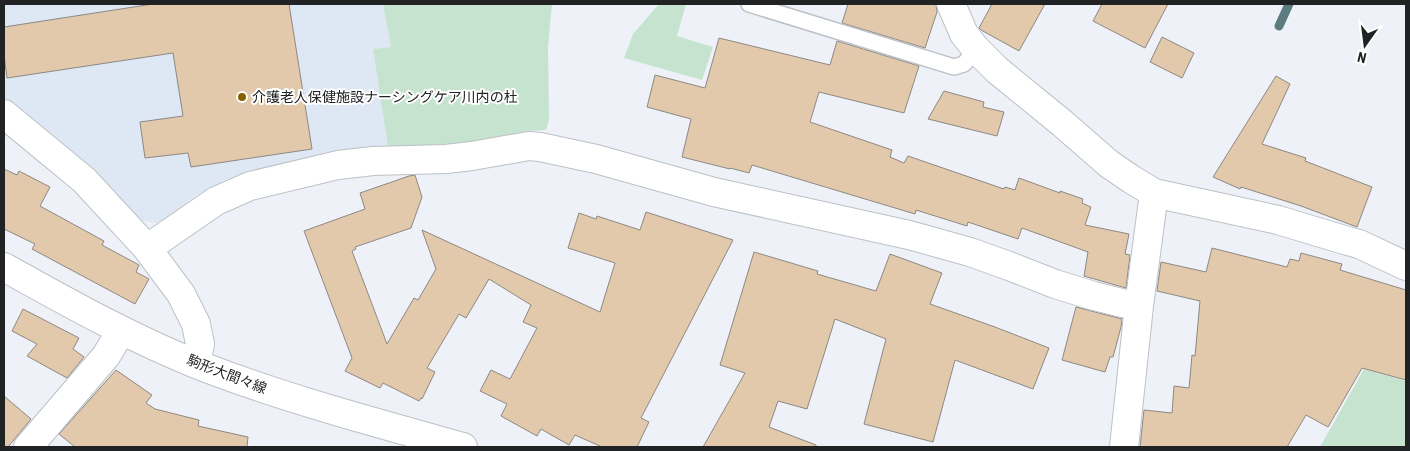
<svg xmlns="http://www.w3.org/2000/svg" width="1410" height="451" viewBox="0 0 1410 451" font-family="'Roboto Condensed','Noto Sans JP',sans-serif">
	<style>
		.built { fill: #dee7f4 }
		.green { fill: #c6e3d0 }
		.lines { fill: none; stroke-linecap: round; stroke-linejoin: round }
		.stream { stroke: #5d7c80; stroke-width: 9 }
		.building { fill: #e2c9ac; stroke: #8d8883 }
		.lane-casing { stroke: #bcc1c6; stroke-width: 18 }
		.street-casing { stroke: #bcc1c6; stroke-width: 30 }
		.secondary-casing { stroke: #bcc1c6; stroke-width: 30 }
		.lane { stroke: #fff; stroke-width: 15 }
		.street { stroke: #fff; stroke-width: 28 }
		.secondary { stroke: #fff; stroke-width: 28 }
		.poi-dot { fill: #886200; stroke: #fff; stroke-width: 2 }
		.labels { text-anchor: middle; stroke-width: 4; stroke-linejoin: round; paint-order: stroke }
		.poi-label { font-size: 14px; fill: #212224; stroke: #fff; text-anchor: start }
		.street-label { font-size: 14px; fill: #212224; stroke: #fff }
	</style>
	<rect width="100%" height="100%" fill="#eef2f8"/>
	<path class="built" d="M4 4H383L391 47 373 49 388 147 341 151 246 172 224 180 195 196 160 224 138 220 84 163 47 130 4 97Z"/>
	<path class="green" d="M383 4H552L548 46 549 119 546 130 528 131 469 143 388 147 373 49 391 47Z
		M659 4H686L677 36 713 47 702 80 624 58 633 34Z
		M1364 369 1406 381V447H1320Z"/>
	<g class="lines">
		<path class="stream" d="M1279 26 1289 4"/>
	</g>
	<path class="building" d="M153 4H289L312 149 191 167 188 153 145 158 140 122 183 116 173 53 7 78 4 55V27Z
		M848 4H936L937 12 925 48 842 23Z
		M992 4H1045L1019 51 981 30 979 28Z
		M1102 4H1168L1145 48 1093 21Z
		M1162 37 1194 53 1182 78 1150 62Z
		M719 38 830 65 837 41 919 66 904 113 819 92 810 122 892 150 890 157 904 163 908 156 1004 189 1005 187 1015 190 1019 178 1060 193V191L1083 199 1082 203 1091 207 1085 225 1129 234 1125 254 1130 255 1126 288 1084 276 1088 252 1022 228 1018 239 968 222 967 226 916 210 915 214 752 165 749 173 730 168V169L682 157 691 119 647 107 655 75 705 88Z
		M1276 76 1290 84 1262 144 1306 158 1305 161 1372 187 1357 227 1301 206 1241 187 1240 189 1213 177Z
		M944 91 984 102 983 107 1004 112 997 136 928 119Z
		M4 169 17 175 19 171 50 187 40 206 104 241 102 245 139 265 136 272 149 279 135 304 32 249 35 244 4 229Z
		M415 175 422 197 411 228 355 247 356 249 352 251 387 344 414 298 418 300 436 269 422 230 600 312 615 263 568 248 579 213 596 219 597 216 640 230 646 212 733 240 641 418 649 422 637 447H602L575 435 569 445 541 429 537 436 501 416 507 404 480 391 491 370 510 379 537 328 523 322 531 305 489 279 466 318 459 314 427 368 435 372 422 399 421 398 419 401 383 383 380 388 345 371 352 358 304 231 365 209 360 193 409 176Z
		M1212 248 1287 267 1290 259 1299 261 1301 253 1342 264 1340 270 1406 290V380L1362 368 1328 427 1306 415 1287 447H1140L1144 410 1172 413 1174 386 1189 388 1192 355 1195 356 1200 301 1157 291 1161 262 1206 272Z
		M754 252 818 271 817 274 876 291 890 254 942 273 930 304 995 327 1049 348 1033 389 955 360 933 442 864 424 886 339 835 319 807 409 778 401 769 427 816 445V447H703L745 373 720 365Z
		M1076 307 1122 319 1121 327 1113 357H1110L1105 372 1062 360Z
		M23 309 79 338 73 349 84 357 67 378 27 356 37 344 12 331Z
		M116 370 152 395 146 403 155 409 199 420 198 426 248 437 247 447H75L59 434Z
		M4 396 31 419 8 447H4Z"/>
	<g class="lines">
		<g class="lane-casing">
			<path id="lane" d="M749 4 954 67 964 64 976 49"/>
		</g>
		<g class="street-casing">
			<path id="street" d="M951 4 964 34 976 49 997 70 1062 123 1109 164 1131 179 1154 193 1278 220 1341 239 1359 244 1406 266
				M4 114 84 180 146 247 181 294 196 324 200 344 196 363
				M146 247 158 241 216 201 250 186 338 165 373 161 446 159 472 156 529 146 540 147 596 159 714 192 909 235 970 252 1009 266 1055 284 1094 296 1122 303 1139 306
				M28 447 106 356 121 331
				M1124 447 1139 306 1154 193"/>
		</g>
		<g class="secondary-casing">
			<path id="secondary" d="M4 267C67 302 129 337 196 364 283 398 373 422 463 447"/>
		</g>
		<use href="#lane" class="lane"/>
		<use href="#street" class="street"/>
		<use href="#secondary" class="secondary"/>
	</g>
	<circle class="poi-dot" cx="242" cy="97" r="5"/>
	<g class="labels">
		<g class="poi-label">
			<text x="252" y="102">介護老人保健施設ナーシングケア川内の杜</text>
		</g>
		<g class="street-label">
			<text transform="translate(227 374) rotate(21)" y="5">駒形大間々線</text>
		</g>
	</g>
	<rect width="1410" height="451" fill="none" stroke="#212224" stroke-width="10"/>
	<g transform="translate(1365 45) rotate(194)" stroke="#ffffff" stroke-width="4" paint-order="stroke">
	<path d="M0-4L9 19L0 12L-9 19Z" fill="#212224"/>
	<text y="-8" font-size="14" font-weight="bold" text-anchor="middle" fill="#212224">N</text>
	</g>
</svg>
